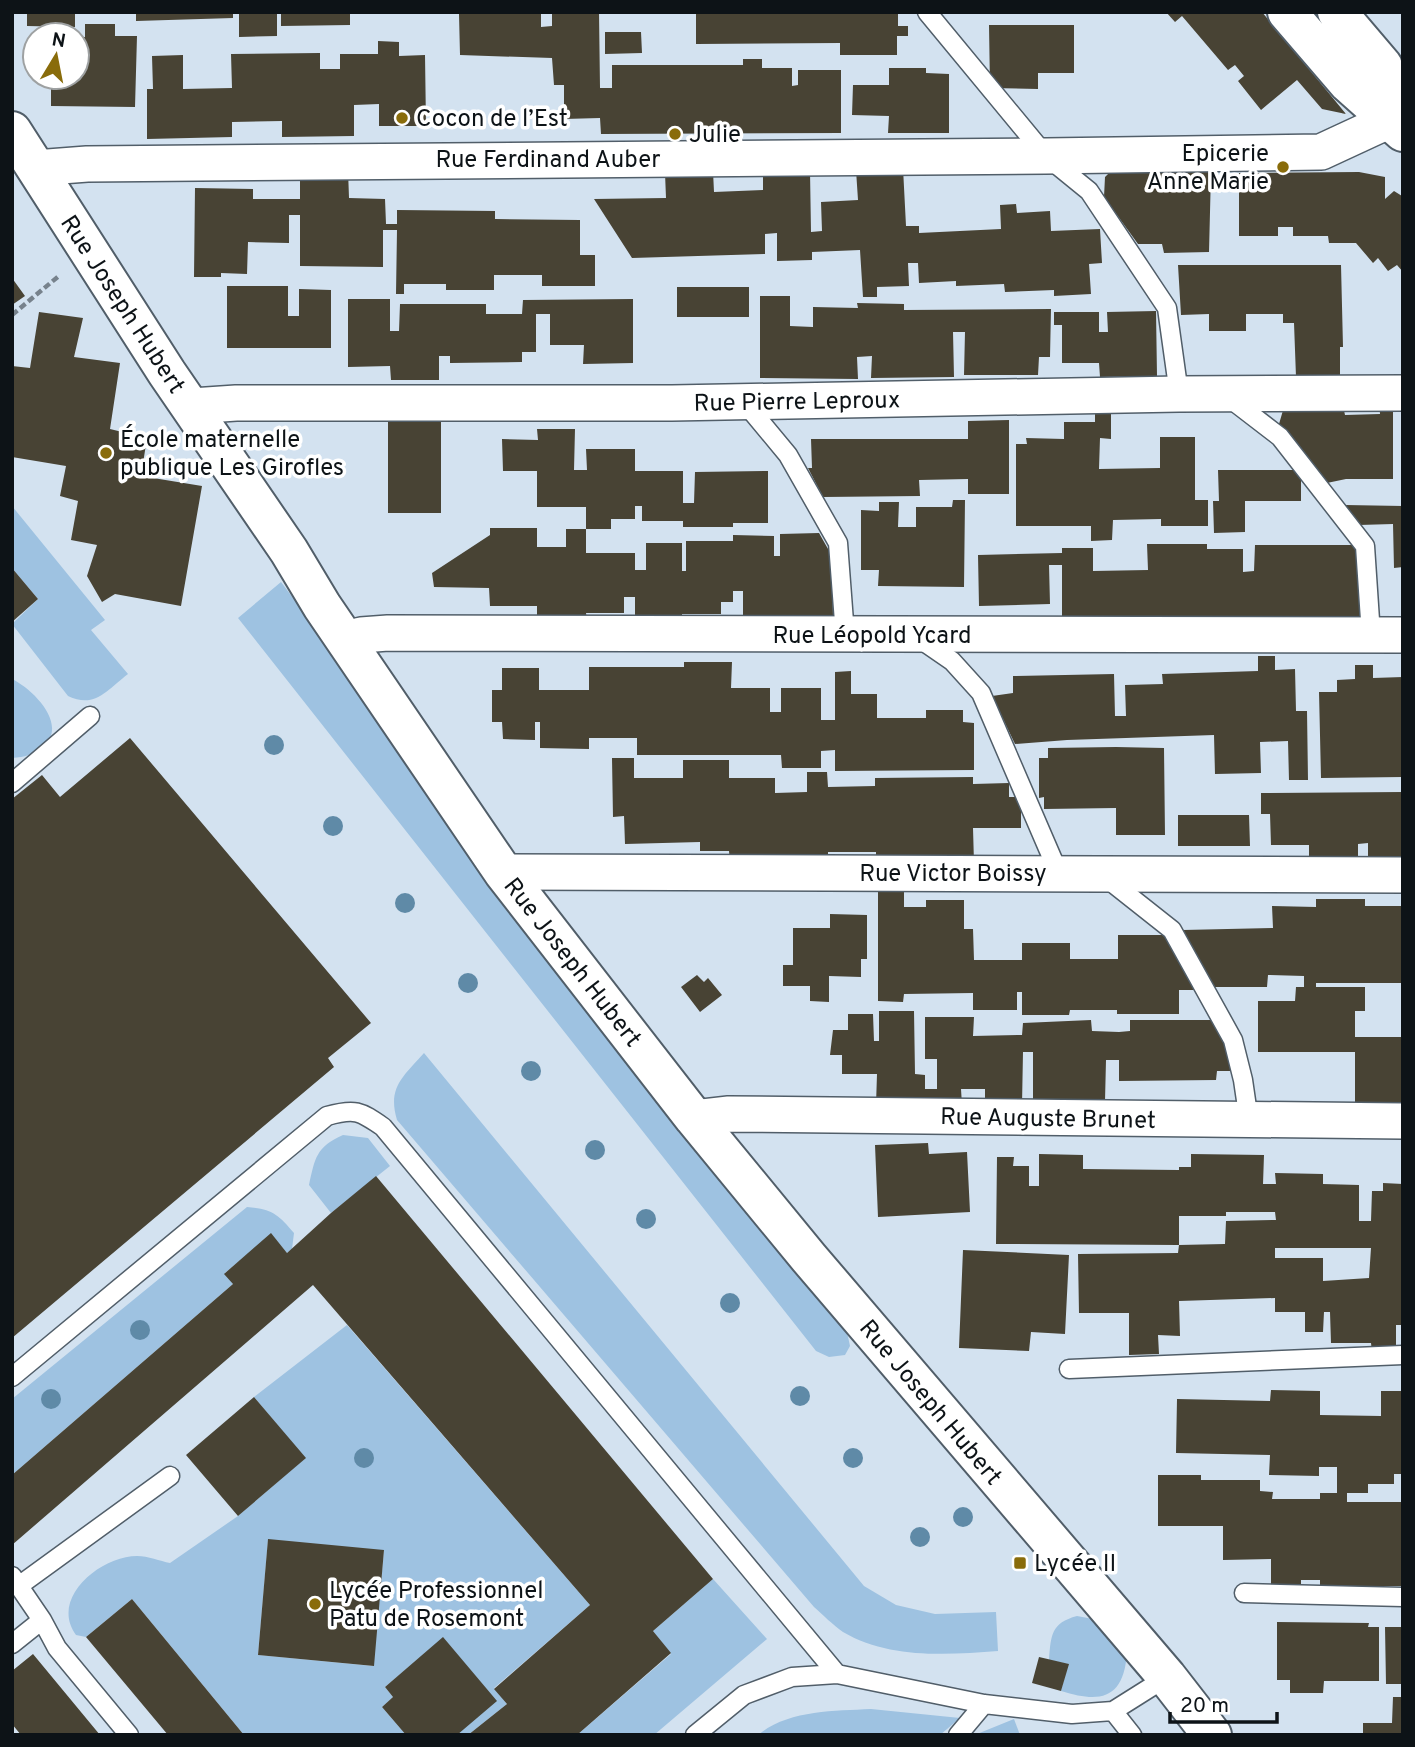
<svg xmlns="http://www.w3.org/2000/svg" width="1415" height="1747" viewBox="0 0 1415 1747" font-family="Overpass,sans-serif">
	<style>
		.green { fill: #9ec2e1; fill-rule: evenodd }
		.building { fill: #484334; fill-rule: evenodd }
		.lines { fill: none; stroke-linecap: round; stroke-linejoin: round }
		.service-casing { stroke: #515e69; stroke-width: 21 }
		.minor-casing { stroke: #515e69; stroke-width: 38 }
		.tertiary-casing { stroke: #515e69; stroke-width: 42 }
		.secondary-casing { stroke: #515e69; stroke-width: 42 }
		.path { stroke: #77828c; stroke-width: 4.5; stroke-dasharray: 7 3.5; stroke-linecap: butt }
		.service { stroke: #fff; stroke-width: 18 }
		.minor { stroke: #fff; stroke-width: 35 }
		.tertiary { stroke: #fff; stroke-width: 38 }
		.secondary { stroke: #fff; stroke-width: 38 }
		.tree { fill: #5f8aa7 }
		.poi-dot { fill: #896c0b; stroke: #fff; stroke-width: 2.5 }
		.labels { text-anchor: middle; stroke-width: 7; stroke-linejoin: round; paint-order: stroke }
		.poi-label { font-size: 24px; fill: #0d1317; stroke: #fff; text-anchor: start }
		.street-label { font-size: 24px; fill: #0d1317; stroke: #fff }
	</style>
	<rect width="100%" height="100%" fill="#d3e2f0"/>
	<path class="green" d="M12 506 105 620 91 630 128 674C107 690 95 709 68 696L12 624 38 599 12 568Z
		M281 582 847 1332 850 1346 845 1355 829 1357 816 1351 238 618Z
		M12 679C33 689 70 726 42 747 31 755 26 757 12 758Z
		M424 1053 864 1586 896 1605 935 1614 996 1612 998 1651C947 1655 889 1659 843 1632 833 1625 823 1615 814 1607L397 1120C387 1087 404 1076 424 1053Z
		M343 1135 368 1138 390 1166 331 1213 309 1185C315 1158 316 1147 343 1135Z
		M247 1207C272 1209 278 1214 294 1233L292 1249 287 1253 271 1234 225 1273 233 1284 12 1475V1399Z
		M347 1325 590 1605 494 1688 507 1704 468 1735H457L443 1638 385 1687 393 1697 382 1707 406 1735H244L132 1599 86 1637 76 1635C49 1598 101 1556 137 1556 148 1556 160 1561 170 1563L238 1516 305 1458 254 1397ZM268 1540 384 1551 373 1666 258 1655Z
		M713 1579 767 1639 654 1735H577L671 1654 653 1631Z
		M1077 1616 1093 1619 1127 1652C1124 1698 1102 1704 1061 1691L1068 1664 1049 1660C1051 1635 1051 1623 1077 1616Z
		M871 1709 960 1718 940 1735H758C788 1710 833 1711 871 1709Z
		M1014 1719 1020 1735H976L977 1734Z"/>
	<path class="building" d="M27 12H75V27L27 26Z
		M136 12H233V18L136 21Z
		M239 12H277V36L239 37Z
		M281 12H350V25L281 26Z
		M552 12H599L600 88H612V65H743V59H762V68H792V86L798 85V70H841V133L601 134 600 118 564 119V85H554L552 58 460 55 459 14 541 13V27L552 26Z
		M696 12H898V26H908V36H897V55H840V43L696 44Z
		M1166 12H1262L1346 114 1322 109 1297 80 1261 110 1238 81 1244 76 1235 65 1228 70 1182 16 1175 22Z
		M85 24H115V36H137L135 107 51 106V77H77V37H85Z
		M989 25H1074V73H1038V89L990 88Z
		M605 32H641L642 53 605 54Z
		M378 41 399 42V56L425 55 426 126H379V104L354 105V136L282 137V121L232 122V137L147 139V89H153L152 56 183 55V89L232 88 231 54 320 53V69H340V54H378Z
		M889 68H926V73L949 74V133H888L889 116 852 115 853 85H889Z
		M903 168 906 226H919V233L1001 229 1000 205 1016 204 1017 213 1050 211 1051 231 1100 229 1102 263 1089 264 1091 294 1054 296V290L1005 292 1004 284 956 286V281L919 283 918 263H908L909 286 877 287V297H863L860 250 812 252V260L777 261V233L765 234V254L632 258 594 199 666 198 665 173 713 171 714 192 763 190V172L810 171 811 232 822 231 821 202 858 200 856 170Z
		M300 169 348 170 349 198 385 199 386 224H397V210L495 211V219L580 220V255H595V286H542V275H494V290H446V284H404V294H396L397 230H383V267L300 266V215H289V243L248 242 247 274 221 273V277H194L195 188 253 189V199H300Z
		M1165 171 1211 172 1209 252 1164 253 1162 244H1138L1104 197 1105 177 1110 172Z
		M1359 172 1385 177V199L1394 191 1402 196 1403 272 1397 265 1388 271 1378 258 1373 263 1356 243H1329L1328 236H1293V227H1278V236H1239V173Z
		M1178 265H1341L1343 347H1340V378L1296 377 1294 323H1283V314H1246V331H1209V314L1181 315Z
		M12 278 25 296 12 305Z
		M227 286H288V316H299V289L331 290V348H227Z
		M677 287H749V317H677Z
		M760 296H790V326L813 327V307L858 308 857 303 904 304V310L1051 309 1050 357H1039L1038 375H964L965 332H953L954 377 871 378 872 356 857 357 858 379 760 378Z
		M348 299H390V331H399L400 304H486V314H522L523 300 633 299V363L583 364 584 345H550V314H536V352H522V362L450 363V356H439V380H391L390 366 348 367Z
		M1156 311 1157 376 1100 377 1099 363H1062V325H1054V312H1099V332H1108L1107 312Z
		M39 312 83 318 74 357 120 363 110 429 147 438 141 476 202 486 181 606 115 594 102 602 87 576 97 545 71 540 78 501 60 496 66 466 12 457V366L30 368Z
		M1379 401H1393V479H1346L1322 484 1279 424 1284 407 1343 406 1345 415 1380 414Z
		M1095 407H1111V439L1100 438 1099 469 1160 468V437H1195V500H1208V526H1161V519L1113 520 1112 540 1091 541V526H1016V444H1027L1026 438 1064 439V422H1095Z
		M388 418H441V513H388Z
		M1009 420V494H968V479L919 480 920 496 823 497 808 468H812L811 439H968V421Z
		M537 429H575L574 470H587L586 449H635V471H683V503H694L695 472 768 471V523H733V527H683V521H642V506H635V519H611V529H586V507H537V471H503L502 439 538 440Z
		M1218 470H1301V501H1245V532L1214 533 1213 501H1219Z
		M953 500H965L964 587 878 586 879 570H861V510L879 511V502H899L898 527H916V507H952Z
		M1345 505 1403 506V567L1394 568 1393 524 1359 525Z
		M490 528H537V547H566V529H586V553H635V570H646V543H682V571H686V541H733V535L774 536V556H780V534L819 533 832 556 833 618H743V591H733V602H721V614H682V619H635V597H624V613H586L587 619H537V606H490L489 588 434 587 432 573 490 535Z
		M1147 544H1207V549H1243V572L1254 571 1255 545H1358L1361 617 1062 620V565H1049L1050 604 979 606 978 555 1062 553V548H1093V571L1148 570Z
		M12 568 38 599 12 622Z
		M1258 656H1275V670L1295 669 1296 711H1307L1308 780H1289L1288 741 1260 742 1261 773 1215 774 1214 735 1067 740 1015 744 992 696 1013 693V676L1114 674 1115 716H1126L1125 685 1163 684 1162 674 1258 671Z
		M684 662H732L731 688H770V712H781V688H821V720H835V672L851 671V694H877V718H926V710H963V722L974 723V770L835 771V750L821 751V768H782L781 755H637V738H589V749L540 748V722H535V740L503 739 502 722H492V690H502V668H539V690H589V667H684Z
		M1355 665H1373V678L1403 677V777L1321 778 1319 692H1337V680L1355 679Z
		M130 738 371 1023 328 1058 334 1067 12 1338V799L42 775 60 797Z
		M1116 747 1164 748 1165 835H1116V808L1044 809V797L1039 798V758H1048V748Z
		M612 758H634V778H683V760H729V778H775V793L807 792V772H827L828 787 875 786V778L973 777V784L1009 783V797H1021V828H973L974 863 876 864V852H828V861L730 862 729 851H700V842L625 844 624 816 613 817Z
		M1403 792V859L1368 860V843L1358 844V861H1309V845H1271L1270 814H1261V793Z
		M1178 815H1249L1250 846H1178Z
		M878 890H904V907H926V900H964V929H973L974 960H1022V943H1070V959H1118V935H1166L1195 990H1179V1014H1117V1010H1070L1069 1015H1022V992H1017V1010H973V993L904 994 903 1002 878 1001Z
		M1316 899H1365V906H1402L1403 983H1316V987H1365V1011H1355V1037H1403V1105L1355 1106V1052H1258V1001H1295L1296 987H1304V976L1268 975 1267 987H1213L1183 930 1273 928 1272 906 1316 907Z
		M830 914 867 915V959H861V977L829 976V1002L810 1001V986H783V965H793V928H830Z
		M697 975 704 982 708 978 722 995 700 1012 681 987Z
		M879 1011H914L915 1074 925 1075V1089H937V1059H925V1017H974L973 1036 1022 1035 1023 1023 1091 1020 1092 1031 1119 1032 1130 1031V1020H1214L1231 1054V1071H1217L1216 1080 1119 1081V1060H1106L1105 1101H1033V1052H1023L1022 1105H985V1089H961L962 1105H876L877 1074H842V1055H830L833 1030H848V1014H873L874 1041H879Z
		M928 1143 929 1154 967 1152 970 1212 878 1217 875 1145Z
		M1039 1154 1083 1155V1169L1179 1170V1167H1191V1154L1264 1155 1263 1184H1276L1275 1173 1323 1174V1184L1359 1185V1221H1371L1372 1191H1383V1183L1403 1184V1325H1396V1352H1372L1371 1343H1331L1330 1312H1324L1323 1332H1305V1312H1275V1298L1179 1301 1180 1336 1158 1335 1159 1354 1129 1355V1313H1079L1078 1254 1178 1253 1179 1245 1225 1244 1226 1221 1276 1220 1275 1212H1226V1216H1179V1245L996 1244 997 1157H1014L1013 1166H1029V1186H1039ZM1275 1248H1371L1369 1278 1323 1281V1258H1275Z
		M376 1176 713 1579 653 1631 671 1653 577 1735H468L507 1704 494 1689 590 1605 313 1285 12 1545V1475L233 1284 224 1274 271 1233 287 1253 331 1213Z
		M963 1250 1069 1255 1065 1334 1031 1332 1029 1351 959 1348Z
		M1271 1390 1320 1391V1415L1381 1416V1391H1403V1474H1394V1484H1368V1493H1347V1502H1403V1586H1320V1580H1301V1586H1271V1559L1223 1560V1526H1158V1475H1201V1480H1260V1491L1273 1492 1272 1499H1320V1493H1337V1467H1319V1476L1269 1475 1270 1455 1176 1453 1177 1399 1270 1401Z
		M254 1397 306 1458 238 1516 186 1455Z
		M268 1539 384 1550 374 1666 258 1655Z
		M132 1599 244 1735H168L86 1637Z
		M1277 1622 1369 1623 1368 1627H1379V1681H1324L1323 1693H1290V1680H1277Z
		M1385 1627H1403V1684H1386Z
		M443 1637 497 1701 457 1735H406L382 1707 393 1697 385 1687Z
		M33 1654 100 1735H21L12 1724V1671Z
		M1039 1657 1069 1664 1061 1691 1032 1683Z
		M1393 1697H1403V1735H1363V1723H1392Z"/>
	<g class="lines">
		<g class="service-casing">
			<path id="service" d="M927 12 1046 156 1089 191 1167 308 1179 394
				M1228 397 1280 437 1365 546 1371 635
				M744 402 788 455 838 543 845 635
				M920 639 952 661 981 693 1059 874
				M12 783 90 716
				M1105 877 1172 930 1233 1040 1243 1080 1249 1121
				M1069 1369 1403 1355
				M12 1377 327 1116C355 1108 360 1111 383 1127L837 1674
				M12 1576 42 1620 57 1648 129 1735
				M20 1585 170 1476
				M1244 1593 1403 1597
				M12 1644 42 1620
				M1113 1711 1132 1735
				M695 1735 744 1695 792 1677 837 1674 984 1704 1072 1714 1113 1711 1167 1677
				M958 1735 984 1704"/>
		</g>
		<g class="minor-casing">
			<path id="minor" d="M35 168 87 164 1046 156 1321 152 1403 114
				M192 406 236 403H672L1179 394 1403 393
				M355 653 361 635 388 633 1403 635
				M503 872 1403 875
				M694 1118 729 1114 1403 1121"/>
		</g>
		<g class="tertiary-casing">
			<path id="tertiary" d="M12 131 167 373 289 551 322 606 503 872 694 1118 809 1258 1167 1677 1212 1735"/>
		</g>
		<g class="secondary-casing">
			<path id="secondary" d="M1287 12 1348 83 1403 132
				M1337 12 1383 66 1390 121"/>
		</g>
		<path class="path" d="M12 315 60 275"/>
		<use href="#service" class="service"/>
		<use href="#minor" class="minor"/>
		<use href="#tertiary" class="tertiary"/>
		<use href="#secondary" class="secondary"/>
	</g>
	<g class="tree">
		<circle cx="274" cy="745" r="10"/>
		<circle cx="333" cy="826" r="10"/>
		<circle cx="405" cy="903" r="10"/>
		<circle cx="468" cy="983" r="10"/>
		<circle cx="531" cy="1071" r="10"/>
		<circle cx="595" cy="1150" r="10"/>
		<circle cx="646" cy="1219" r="10"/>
		<circle cx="730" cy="1303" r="10"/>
		<circle cx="140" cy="1330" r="10"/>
		<circle cx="800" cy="1396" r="10"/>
		<circle cx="51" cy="1399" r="10"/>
		<circle cx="364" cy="1458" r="10"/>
		<circle cx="853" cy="1458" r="10"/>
		<circle cx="963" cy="1517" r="10"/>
		<circle cx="920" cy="1537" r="10"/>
	</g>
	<g class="poi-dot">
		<circle cx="402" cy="118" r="7"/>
		<circle cx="675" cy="134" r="7"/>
		<circle cx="1283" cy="167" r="7"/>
		<circle cx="106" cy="453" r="7"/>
		<rect x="1013" y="1556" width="14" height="14" rx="3.5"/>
		<circle cx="315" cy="1604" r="7"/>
	</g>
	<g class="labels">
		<g class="poi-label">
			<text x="416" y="126">Cocon de l’Est</text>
			<text x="689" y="142">Julie</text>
			<text x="1269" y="161" text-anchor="end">Epicerie<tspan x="1269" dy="28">Anne Marie</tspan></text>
			<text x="120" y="447">École maternelle<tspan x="120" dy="28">publique Les Girofles</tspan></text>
			<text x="1034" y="1571">Lycée II</text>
			<text x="329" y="1598">Lycée Professionnel<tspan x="329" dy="28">Patu de Rosemont</tspan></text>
		</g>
		<g class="street-label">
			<text x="548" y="167">Rue Ferdinand Auber</text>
			<text transform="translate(123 304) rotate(57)" y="8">Rue Joseph Hubert</text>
			<text transform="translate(797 401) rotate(-1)" y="8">Rue Pierre Leproux</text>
			<text x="872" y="643">Rue Léopold Ycard</text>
			<text x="953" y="881">Rue Victor Boissy</text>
			<text transform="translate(573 962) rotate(52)" y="8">Rue Joseph Hubert</text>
			<text transform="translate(1048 1118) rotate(1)" y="8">Rue Auguste Brunet</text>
			<text transform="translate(931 1402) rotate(50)" y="8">Rue Joseph Hubert</text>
		</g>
	</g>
	<rect width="1415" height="1747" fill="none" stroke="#0d1317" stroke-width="28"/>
	<g transform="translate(56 56) rotate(10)"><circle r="33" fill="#ffffff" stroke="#9ea1a2" stroke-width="2"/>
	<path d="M0-5L12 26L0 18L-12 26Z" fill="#896c0b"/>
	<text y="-10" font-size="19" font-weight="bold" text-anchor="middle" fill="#0d1317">N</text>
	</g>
	<path d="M1170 1712v10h107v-10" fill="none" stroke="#0d1317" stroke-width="3.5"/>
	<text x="1180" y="1712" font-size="21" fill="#0d1317" stroke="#ffffff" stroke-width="5" paint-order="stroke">20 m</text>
</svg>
